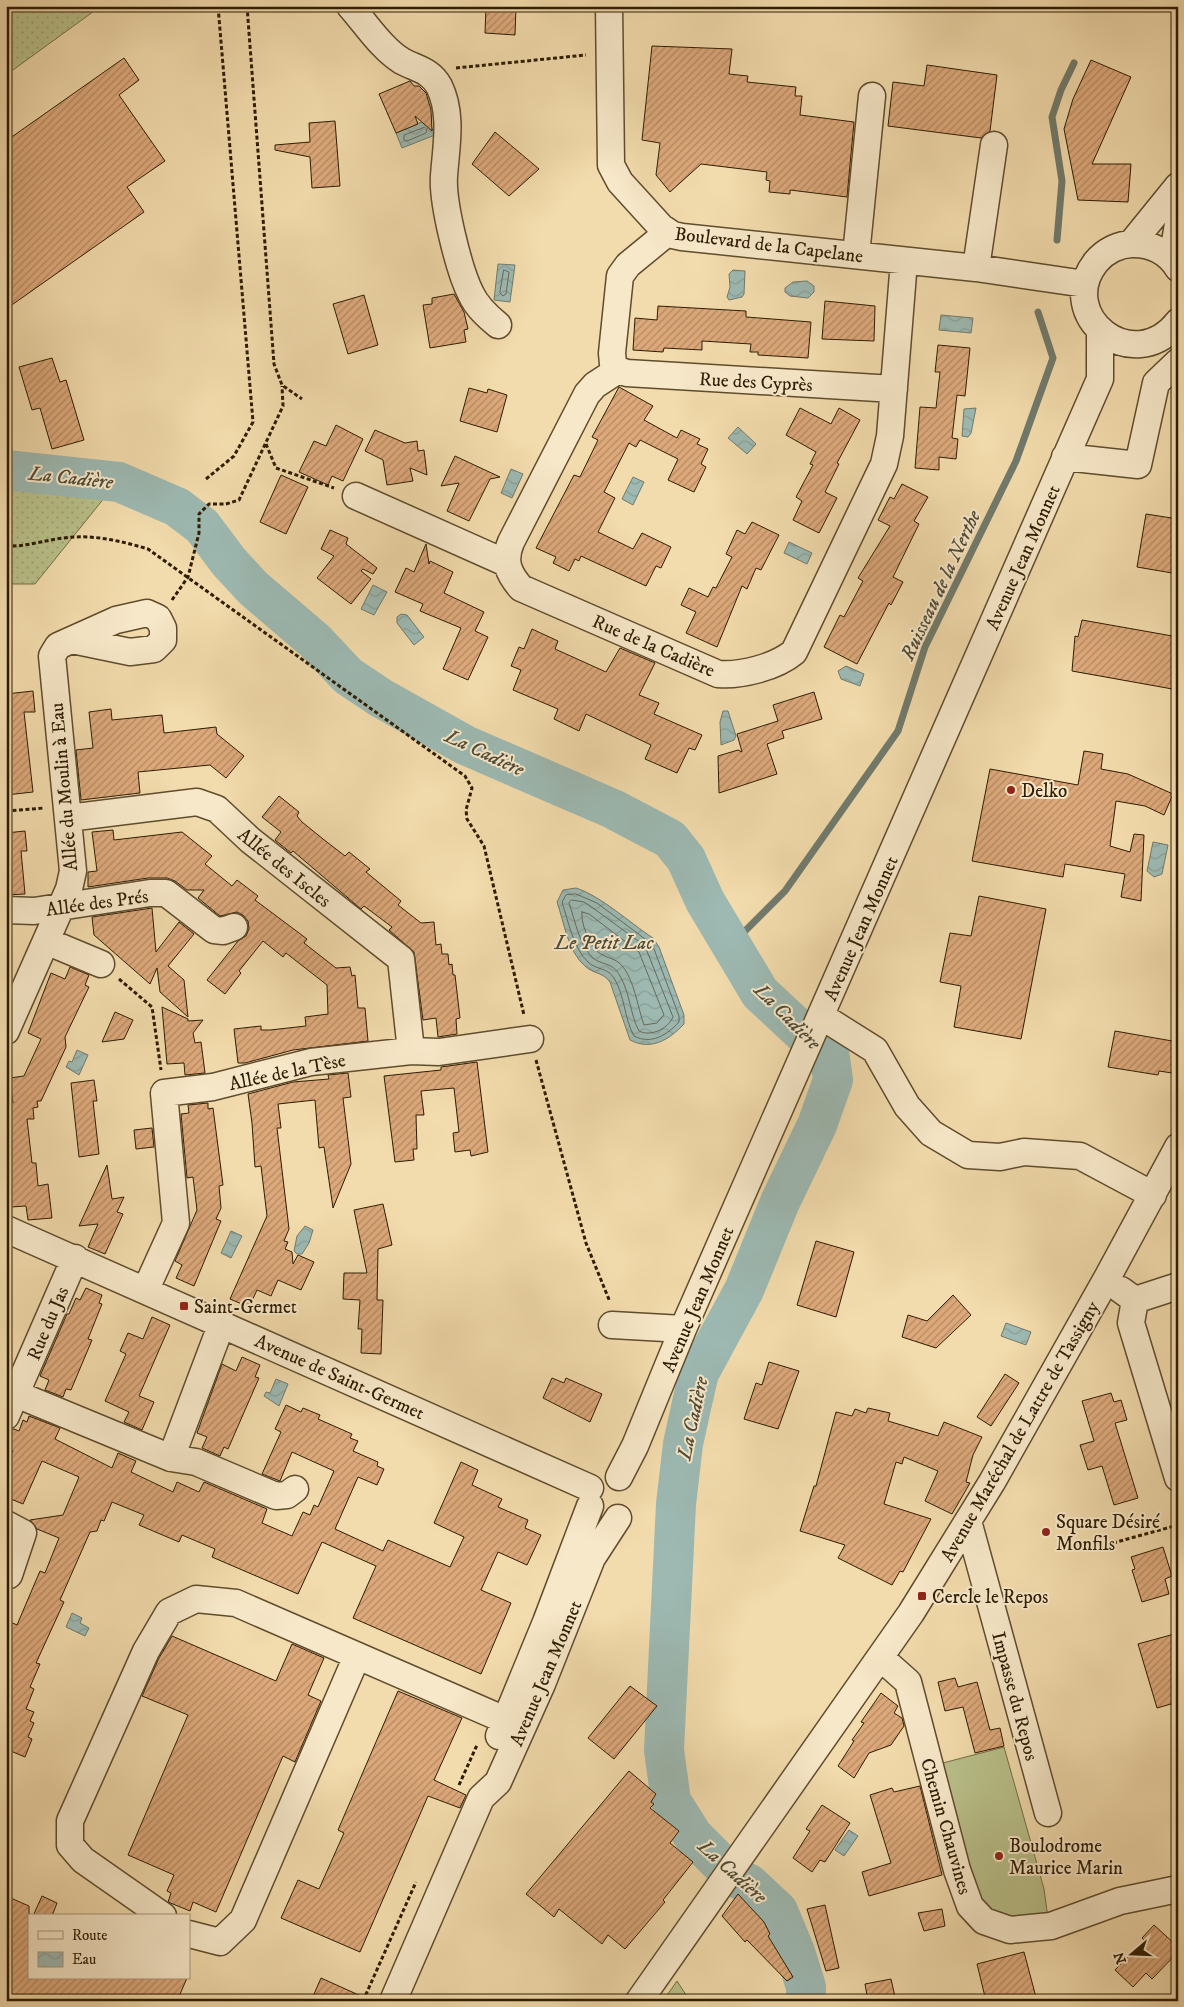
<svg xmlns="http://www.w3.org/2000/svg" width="1184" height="2007" viewBox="0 0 1184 2007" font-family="'IM FELL DW Pica',serif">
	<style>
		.grass { fill: url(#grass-dots); stroke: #746e46 }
		.pitch { fill: #b9c08a; stroke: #746e46 }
		.water { fill: url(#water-waves); stroke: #717a6c }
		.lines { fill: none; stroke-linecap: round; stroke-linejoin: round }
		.shore { stroke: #666a5a; stroke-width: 1 }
		.stream { stroke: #717a6c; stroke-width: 7 }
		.river { stroke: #9db9b2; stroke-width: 40 }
		.building { fill: url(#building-hatch); stroke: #2e1c03 }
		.minor-casing { stroke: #5f4c2d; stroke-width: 29 }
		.path { stroke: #2e1c03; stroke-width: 3; stroke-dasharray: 4 2.5; stroke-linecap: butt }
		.minor { stroke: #f7e8c9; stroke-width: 26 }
		.poi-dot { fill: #8f2418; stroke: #f7e8c9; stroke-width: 2 }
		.labels { text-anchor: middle; stroke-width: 4; stroke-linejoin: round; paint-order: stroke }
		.street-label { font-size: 19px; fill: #2e1c03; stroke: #f7e8c9 }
		.poi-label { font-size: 19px; fill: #2e1c03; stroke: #f7e8c9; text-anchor: start }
		.water-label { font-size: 20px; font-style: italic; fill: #4f4b38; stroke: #f7e8c9 }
	</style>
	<defs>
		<pattern id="grass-dots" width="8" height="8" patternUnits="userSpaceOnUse" patternTransform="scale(1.25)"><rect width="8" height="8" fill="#b9c08a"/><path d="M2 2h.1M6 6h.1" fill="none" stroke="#9fa475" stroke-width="1.8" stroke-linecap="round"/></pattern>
		<pattern id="water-waves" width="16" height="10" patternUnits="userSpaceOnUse" patternTransform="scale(1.25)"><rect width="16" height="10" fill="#9db9b2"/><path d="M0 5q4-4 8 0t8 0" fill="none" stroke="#889e97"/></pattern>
		<pattern id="building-hatch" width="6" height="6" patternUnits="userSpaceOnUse" patternTransform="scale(1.25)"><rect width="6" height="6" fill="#dda97b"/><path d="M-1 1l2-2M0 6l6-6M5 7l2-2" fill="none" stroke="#b48963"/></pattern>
	</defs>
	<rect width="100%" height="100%" fill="#f2dbac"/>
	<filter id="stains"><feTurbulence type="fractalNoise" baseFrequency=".004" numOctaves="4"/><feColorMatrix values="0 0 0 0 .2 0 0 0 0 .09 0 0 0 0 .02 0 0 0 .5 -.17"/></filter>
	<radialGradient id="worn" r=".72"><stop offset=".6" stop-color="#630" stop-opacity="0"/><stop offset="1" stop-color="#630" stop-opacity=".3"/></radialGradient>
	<path class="grass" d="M6 6H101L6 75Z
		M6 489 105 497 35 584H6Z"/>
	<path class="pitch" d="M1004 1747 1044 1889 1048 1918 1011 1919 986 1909 973 1891 939 1764Z
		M677 1981 690 2001H663Z"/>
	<path class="water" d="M428 119 435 135 402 148 396 133Z
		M498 264 515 265 510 302 494 300Z
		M733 270 745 271 744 294 742 297 729 300 727 297 730 287 729 274Z
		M807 281 814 286V292L808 298 790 296 785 292V288L793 282Z
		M941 315 973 318 971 333 939 330Z
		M976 408 971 433 968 437 962 436 964 409Z
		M738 427 756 444 747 454 728 438Z
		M511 469 523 474 512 498 501 493Z
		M633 477 644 482 633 505 622 499Z
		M789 542 812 553 807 564 784 553Z
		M373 585 387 592 374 615 361 609Z
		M401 614 407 615 424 637 414 645 397 623V617Z
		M846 666 864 674 860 686 841 679 838 671Z
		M723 711H728L736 736 734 740 721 745 720 722Z
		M1153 842 1168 845 1162 874 1154 877 1147 871Z
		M576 888C601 896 630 923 653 938L659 947 684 1015V1024C669 1040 651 1051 630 1040L610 982C603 972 593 974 585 966 568 952 564 922 557 902L563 890Z
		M77 1050 88 1055 79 1075 66 1067 69 1061 72 1062Z
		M305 1226 313 1230 309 1243 302 1254H297L294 1251 297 1236Z
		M231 1231 242 1236 231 1258 221 1253Z
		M1006 1323 1031 1332 1026 1345 1001 1336Z
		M276 1379 288 1384 279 1406 264 1396 266 1392 270 1393Z
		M72 1613 82 1618 80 1623 89 1628 85 1636 66 1627Z
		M849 1830 858 1836 844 1856 835 1850Z"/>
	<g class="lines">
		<path class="shore" d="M425 127 404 135V140L407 141 426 133 427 128
			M504 270 509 272 506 294 503 296 500 293Z
			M576 894 597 903 649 942 654 949 679 1016V1022C667 1035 651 1045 634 1036 624 1018 625 996 614 978 607 967 596 970 588 962 573 948 568 920 562 902L566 895Z
			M572 900 584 902 593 908 645 946 673 1017C668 1029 650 1037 639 1031 630 1014 630 993 620 976 612 961 601 966 592 957 579 944 575 920 569 903Z
			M582 912 589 914 639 952 664 1015 657 1023 644 1025C638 1008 636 990 627 973 617 955 608 961 597 951 589 944 580 921 582 912Z"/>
		<path class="stream" d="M1057 240 1062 181 1052 117 1061 90 1074 63
			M731 945 785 891 898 731 925 647 1016 461 1053 358 1038 312"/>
		<path class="river" d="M6 470 119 482 177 507 202 526 229 562 253 588 315 641 348 676 381 698 465 745 613 809 670 839 686 859 705 901 760 993 830 1058 833 1080 817 1125 780 1202 744 1290 699 1373 692 1403 683 1444 676 1504 664 1750 671 1801 693 1836 733 1876 749 1884 778 1911 795 1952 806 1987V2001"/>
	</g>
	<path class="building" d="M486 6H516L515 35 485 33Z
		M652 46 732 49 729 74 748 76 747 82 796 87 795 96H802L800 115 854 122 847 197 790 190V194L769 192 770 181 766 180 767 172 701 164 670 192 656 175 660 143 642 140Z
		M124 58 139 80 119 95 165 161 127 187 144 212 6 309V141Z
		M1091 60 1131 77 1092 164H1131L1128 202 1078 200 1064 129 1073 99Z
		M927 65 997 75 990 131 981 138 888 126 893 82 924 86Z
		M410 81 414 86H419L426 93 431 110 432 131 415 116 418 124 396 133 379 94Z
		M335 121 340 186 312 188 310 157 275 150V145L310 142 309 123Z
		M495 132 539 169 509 196 472 164Z
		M454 294 464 312 468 329 464 330 466 342 430 348 423 305 432 304V298Z
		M364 295 378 345 348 354 333 304Z
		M825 301 875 306 874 341 822 339Z
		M658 306 746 311V317L811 322 808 358 758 355V352H750L751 344 702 341V350L664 348 663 352 633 350 635 318 657 320Z
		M938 345 970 348 965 396 957 395 952 438 958 439 956 459 939 457V470L915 468 920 407 936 408 940 372H935Z
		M52 358 60 382 66 380 84 440 52 449 40 408 32 410 19 367Z
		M619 387 653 406 644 420 677 438 681 430 700 439 697 444 708 449 701 464 706 467 694 492 668 480 678 459 640 440 636 447 629 443 604 492 615 498 598 532 633 549 642 533 671 547 661 568 656 566 646 586 581 556 579 561 575 559 569 571 553 563 556 557 536 548 574 475 580 477 598 440 592 437Z
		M469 388 487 393 488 389 507 395 497 432 460 421Z
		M800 408 831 424 839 408 860 420 837 463 839 464 825 492 837 498 819 533 793 520 802 501 796 497 813 465 810 464 816 452 786 435Z
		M336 425 363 439 343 481 332 476 328 485 299 472 314 441 326 446Z
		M375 430 405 443 417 441 418 451 424 450 427 475 410 468 413 481 387 485 383 460 365 451Z
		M455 456 500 477 490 479 469 521 447 511 459 483 441 486Z
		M281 475 308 487 286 534 260 522Z
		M902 484 928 497 914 521 919 524 893 577 903 582 891 605 889 603 857 664 824 647 840 615 844 617 863 581 858 578 890 526 878 520 890 497 894 499Z
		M1146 514 1178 519V574L1137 567Z
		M752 522 779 535 761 570 756 568 747 589 742 586 717 647 686 633 696 612 681 605 689 588 708 597 713 587 716 588 732 557 726 554 737 530 745 534Z
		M330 530 348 538 346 544 377 568 373 574 363 569 361 571 371 579 351 604 317 578 334 556 321 549Z
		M426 544 429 564 430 561 453 572 444 593 484 612 475 631 488 637 468 680 443 669 461 628 420 611 423 604 395 592 406 568 414 572Z
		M1082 620 1178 637V690L1072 671 1075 636 1078 637Z
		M532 629 558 641 555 649 606 672 620 648 655 663 639 695 659 703 654 714 702 735 695 750 689 748 677 773 645 759 651 745 586 714 579 731 554 719 558 709 513 690 521 670 511 666 519 647 524 649Z
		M33 691 35 712H24L33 792 6 795V694Z
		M814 692 822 719 782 731 784 738 767 744 777 774 719 793 718 756 738 750 742 752 737 734 778 721 773 705Z
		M111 709 112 720 162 715 164 733 216 727 217 734 244 756 226 778 210 765 138 772 140 793 81 800 76 750 93 748 89 712Z
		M1084 751 1103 754 1101 769 1128 774 1173 794 1164 815 1145 806 1116 801 1110 846 1130 852 1134 834 1144 835 1141 901 1121 897 1125 874 1065 864 1063 877 972 861 990 769 1078 785Z
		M279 796 299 812 297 816 302 822 323 839 345 856 349 852 370 869 366 872 401 901 398 905 421 923 434 922 436 945 441 944 442 954H448L449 965 452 964 453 975H455L460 1018 456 1019 457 1034 438 1037 436 1018 423 1020 414 952 389 930 392 927 364 906 361 909 293 851 291 853 275 840 281 832 262 817Z
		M113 830 114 840 182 832 212 856 205 864 232 886 237 880 258 896 255 900 307 939 304 943 336 968 350 967 352 976 355 975 358 1008H365L368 1041 293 1050 245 1063H238L234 1029 261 1026V1030H270L306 1026 305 1017 328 1014 327 985 286 953 283 957 263 941 239 971 241 973 225 994 207 980 238 941 246 936 249 929 248 921 243 915 237 912 220 916 198 898 204 890H187L175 881 167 878H148L88 887V872L97 871 92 832Z
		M25 831 27 851H21L25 894 6 895V833Z
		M979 896 1046 909 1021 1039 954 1027 961 986 940 982 950 933 971 936Z
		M152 908 156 952 179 922 194 934 168 966 184 980 188 1017 160 992 157 968 150 984 94 935 92 917Z
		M70 967 89 975 85 985 89 987 65 1037 66 1047 41 1101H37L38 1107 33 1108 34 1119H27L32 1163H36L38 1186 48 1184 52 1218 28 1220 26 1206 11 1207 9 1195H6V1103H13L10 1078 24 1076 41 1039 28 1033 51 973 65 979Z
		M162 1007 188 1019V1021L203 1020 193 1033 195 1043 201 1042 205 1073 185 1075 184 1063 167 1064Z
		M115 1012 133 1020 124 1039 102 1042Z
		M1115 1031 1178 1042V1070L1173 1069 1172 1073 1159 1071 1158 1075 1108 1067Z
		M477 1062 488 1152 471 1156 470 1150 455 1152 453 1133 459 1132 454 1088 421 1091 424 1115H416L417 1149H413L414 1160 395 1162 384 1076 441 1070V1067Z
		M348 1073 351 1097 343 1098 351 1164 333 1208 324 1147 319 1148 315 1100 278 1104 281 1128H277L289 1229 284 1241 288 1242 285 1249 292 1252 293 1264 298 1255 314 1262 301 1290 278 1280 271 1296 257 1290 249 1307 230 1299 267 1216 261 1166 255 1167 252 1123 248 1094 293 1082 329 1079 328 1075Z
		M94 1080 97 1101H93L99 1154 79 1157 71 1083Z
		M208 1103V1109L213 1108 223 1185 219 1186 221 1208 216 1219 221 1221 194 1286 176 1278 182 1265 175 1261 197 1210 193 1177 187 1178 181 1114 189 1113 188 1105Z
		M152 1128 154 1147 136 1149 134 1130Z
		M107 1165 112 1199 124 1197 117 1212 123 1214 105 1254 88 1247 98 1224 79 1226Z
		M383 1204 392 1245 378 1249 377 1300H383L381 1354 361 1353 362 1329H358L360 1300 343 1299 344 1273H367L354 1210Z
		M816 1241 854 1252 836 1317 797 1305Z
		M86 1288 102 1295 99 1303 102 1304 88 1339 92 1340 71 1390 66 1389 63 1397 45 1390 49 1380 40 1376 67 1314H69L76 1298 80 1300Z
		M953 1295 971 1315 936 1348 902 1337 908 1315 927 1321Z
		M152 1317 170 1325 139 1396 154 1402 142 1430 124 1422 129 1412 105 1401 126 1354 120 1351 128 1333 143 1339Z
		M242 1357 260 1365 255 1377 259 1378 228 1449 224 1447 220 1456 202 1448 207 1437 197 1433 222 1364 236 1371Z
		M769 1362 799 1371 778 1429 744 1419 756 1383 762 1385Z
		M1005 1374 1019 1383 991 1426 977 1417Z
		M552 1378 564 1383 566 1378 602 1394 590 1422 543 1398Z
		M1111 1393 1114 1402 1121 1400 1127 1420 1115 1423 1138 1498 1114 1505 1102 1466 1088 1470 1080 1445 1094 1441 1082 1401Z
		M286 1405 301 1412 303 1408 320 1415 318 1419 352 1434 350 1438 358 1441 353 1451 378 1462 377 1466 384 1469 377 1485 358 1477 335 1529 383 1551 388 1540 450 1567 464 1537 434 1523 461 1462 478 1470 472 1485 502 1499 498 1507 528 1520 525 1528 541 1535 527 1565 498 1552 481 1590 511 1603 481 1674 353 1618 376 1566 322 1542 298 1594 212 1557 215 1549 182 1535 179 1542 139 1525 144 1515 112 1502 104 1521 101 1520 97 1531 90 1532 60 1600 64 1602 36 1663 40 1664 30 1687 34 1689 26 1709 34 1712 30 1721 34 1723 28 1737 32 1739 25 1757 6 1749V1620L17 1625 40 1571 45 1573 59 1538 37 1529 30 1520 63 1515 79 1477 42 1461 23 1504 6 1497V1467L13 1451 6 1449V1439L10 1430 14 1429 19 1431 23 1420 27 1422 29 1416 60 1428 55 1439 112 1468 118 1453 136 1461 131 1472 173 1492 177 1482 199 1492 204 1482 267 1509 262 1523 292 1536 303 1512 310 1515 314 1505 318 1507 334 1471 292 1452 280 1481 262 1474 281 1432 275 1429Z
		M868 1408 890 1413 888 1421 938 1436 944 1422 982 1437 973 1455 966 1482 970 1483 952 1514 925 1501 938 1471 904 1457 902 1464 896 1462 884 1504 931 1519 903 1572 900 1571 892 1585 838 1558 845 1545 800 1531 814 1486H816L836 1412 852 1416 855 1409 866 1413Z
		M1163 1547 1172 1576 1165 1579 1169 1594 1142 1602 1132 1570 1135 1569 1131 1557Z
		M1178 1633V1702L1157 1708 1138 1644Z
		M172 1636 276 1681 292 1644 324 1658 308 1695 321 1701 295 1762 283 1756 216 1912 193 1902 190 1911 168 1902 171 1893 167 1891 174 1875 128 1855 188 1715 142 1696 159 1658Z
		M955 1678 958 1687 977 1682 990 1730 1000 1728 1004 1746 975 1753 963 1707 945 1711 938 1682Z
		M630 1686 657 1706 614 1759 588 1738Z
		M398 1691 462 1718 434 1780 466 1795 460 1808 428 1796 360 1952 281 1918 298 1880 319 1889 344 1833 338 1830Z
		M881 1693 898 1706 894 1713 902 1718 904 1726 891 1745 869 1753 854 1778 838 1766 854 1741 852 1740 864 1723 861 1722Z
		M629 1771 656 1794 651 1802 654 1804 650 1808 679 1831 670 1843 693 1862 663 1900 665 1902 625 1949 608 1935 602 1944 559 1909 554 1917 526 1894Z
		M920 1786 942 1875 869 1896 862 1872 891 1863 870 1795 892 1788 894 1792Z
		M822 1805 850 1823 825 1862 820 1860 812 1872 793 1858 810 1831 806 1829Z
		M738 1894 764 1922 770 1934 768 1936 793 1977 787 1981 747 1940 745 1942 722 1916Z
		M6 1896 29 1906V1978H187L177 2001H6Z
		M42 1896 57 1903 52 1916H33Z
		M825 1905 839 1968 826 1971 807 1909Z
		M942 1909 945 1926 924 1931 918 1913Z
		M1154 1925 1178 1947V1952L1152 1979 1146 1973 1133 1987 1115 1970 1144 1940 1142 1938Z
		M1024 1952 1037 2001H986L977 1964Z
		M321 1978 372 2001H311Z
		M891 1979 896 2001H868L865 1984Z"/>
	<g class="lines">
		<g class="minor-casing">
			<path id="minor" d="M350 6C366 24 382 49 402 61 417 69 430 70 439 86 453 114 446 147 444 176 442 202 459 271 471 294 477 307 487 316 498 325
				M609 6 611 165 620 182 661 227 673 235 682 237 976 268 1085 284
				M667 233 628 265 620 276 612 353 613 364 618 370 595 385 587 394 511 542C503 561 508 573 521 588L718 674C741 676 776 667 794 652L884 464 890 436 904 261
				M1131 244 1178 186
				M856 255 872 96
				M1172 260 1178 224
				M976 268 994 145
				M1178 268C1168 252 1152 244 1133 244 1119 244 1105 251 1096 262 1054 315 1133 379 1178 322
				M618 370 627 373 894 389
				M1065 457 1138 465 1156 383 1178 362
				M356 496 506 563
				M68 818 197 802 217 809 250 840 401 959 411 1051
				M6 910 34 911 150 893H166L214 930 223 931 234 927
				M46 941 101 964
				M821 1016 875 1050 907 1106 931 1133 968 1155 1000 1157 1024 1152 1080 1156 1153 1195
				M6 1031 69 889 73 871 52 656 58 646 116 620 147 613 158 618 163 628V640L154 649 130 652 72 640
				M6 1229 590 1488
				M146 1289 176 1223 164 1093 213 1087 311 1062 411 1051 439 1052 530 1039
				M1121 1290 1135 1300 1178 1286
				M1135 1300 1131 1323 1178 1478
				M612 1325 683 1329
				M16 1394 171 1458 196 1462 276 1496 287 1495 295 1489
				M6 1416 75 1258
				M171 1458 222 1323
				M619 1477 635 1446 683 1329 1100 379V331
				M968 1521 1048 1813
				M6 1524 23 1533 9 1575
				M881 1658 908 1682 957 1870 970 1906 984 1921 1010 1930 1051 1926 1120 1901 1178 1889
				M499 1736 546 1622 590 1506
				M163 1916 83 1860 70 1845V1821L146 1651 169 1612 196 1599 236 1603 505 1720
				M189 1934 220 1942 243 1920 357 1656
				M393 2001 481 1798 498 1782 542 1684 592 1558 618 1518
				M639 2001 911 1613 992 1482 1106 1280 1178 1147"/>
		</g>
		<path class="path" d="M247 6 274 364 282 385 302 399
			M456 68 586 55
			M266 444 276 468 334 488
			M206 479 234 456 253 422 218 6
			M6 546C26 547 45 540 64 538 93 534 121 541 148 549L465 776 472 788 466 810 467 819 484 846 524 1015
			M172 600 188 577 199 533V514L209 504H226L239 500 283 406 282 386
			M6 811 44 808
			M119 979 152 1007 161 1070
			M536 1060 586 1243 610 1302
			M1113 1543 1178 1525
			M459 1785 477 1745
			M363 2001 416 1882"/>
		<use href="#minor" class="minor"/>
	</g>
	<g class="poi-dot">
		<circle cx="1011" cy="790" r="5"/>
		<rect x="179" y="1301" width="10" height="10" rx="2.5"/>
		<circle cx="1046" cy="1532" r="5"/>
		<rect x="917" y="1591" width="10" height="10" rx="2.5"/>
		<circle cx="999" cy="1856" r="5"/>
	</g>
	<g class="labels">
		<g class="street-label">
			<text transform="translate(769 244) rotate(7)" y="7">Boulevard de la Capelane</text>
			<text transform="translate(756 381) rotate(3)" y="7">Rue des Cyprès</text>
			<text transform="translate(1022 557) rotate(-66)" y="7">Avenue Jean Monnet</text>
			<text transform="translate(654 645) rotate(23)" y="7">Rue de la Cadière</text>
			<text transform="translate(63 787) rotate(-95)" y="7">Allée du Moulin à Eau</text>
			<text transform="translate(285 867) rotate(39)" y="7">Allée des Iscles</text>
			<text transform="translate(97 902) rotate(-8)" y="7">Allée des Prés</text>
			<text transform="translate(860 928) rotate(-66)" y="7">Avenue Jean Monnet</text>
			<text transform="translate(287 1071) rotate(-12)" y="7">Allée de la Tèse</text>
			<text transform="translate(697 1299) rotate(-67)" y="7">Avenue Jean Monnet</text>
			<text transform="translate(47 1323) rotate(-67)" y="7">Rue du Jas</text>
			<text transform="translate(340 1376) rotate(24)" y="7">Avenue de Saint-Germet</text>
			<text transform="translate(1019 1431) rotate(-60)" y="7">Avenue Maréchal de Lattre de Tassigny</text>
			<text transform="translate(545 1673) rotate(-67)" y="7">Avenue Jean Monnet</text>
			<text transform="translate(1016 1696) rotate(75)" y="7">Impasse du Repos</text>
			<text transform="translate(947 1826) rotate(74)" y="7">Chemin Chauvines</text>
		</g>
		<g class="poi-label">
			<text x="1021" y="797">Delko</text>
			<text x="194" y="1313">Saint-Germet</text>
			<text x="1056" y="1528">Square Désiré<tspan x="1056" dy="22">Monfils</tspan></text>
			<text x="932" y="1603">Cercle le Repos</text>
			<text x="1009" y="1852">Boulodrome<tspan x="1009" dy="22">Maurice Marin</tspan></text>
		</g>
		<g class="water-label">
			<text transform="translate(71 477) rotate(6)" y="7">La Cadière</text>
			<text transform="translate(940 585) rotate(-65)" y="7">Ruisseau de la Nerthe</text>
			<text transform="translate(485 752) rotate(25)" y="7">La Cadière</text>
			<text x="604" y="949">Le Petit Lac</text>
			<text transform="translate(788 1016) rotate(45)" y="7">La Cadière</text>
			<text transform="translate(692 1418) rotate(-78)" y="7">La Cadière</text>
			<text transform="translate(733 1871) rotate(42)" y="7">La Cadière</text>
		</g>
	</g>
	<rect width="1184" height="2007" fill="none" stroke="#f2dbac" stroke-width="25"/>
	<rect x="8" y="8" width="1169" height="1992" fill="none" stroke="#2e1c03" stroke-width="2.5"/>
	<rect x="12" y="12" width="1159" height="1982" fill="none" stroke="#2e1c03"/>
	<rect x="28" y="1914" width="162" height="65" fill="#f7e8c9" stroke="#a7967a"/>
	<rect x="38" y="1931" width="25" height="8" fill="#f7e8c9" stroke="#a7967a"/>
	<text x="72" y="1940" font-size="15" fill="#2e1c03">Route</text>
	<rect x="38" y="1952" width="25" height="15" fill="url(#water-waves)" stroke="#a7967a"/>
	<text x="72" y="1964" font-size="15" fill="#2e1c03">Eau</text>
	<g transform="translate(1132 1954) rotate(251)" stroke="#f7e8c9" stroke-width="4" paint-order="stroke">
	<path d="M0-4L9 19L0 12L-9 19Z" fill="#2e1c03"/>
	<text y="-8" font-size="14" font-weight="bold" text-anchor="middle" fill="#2e1c03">N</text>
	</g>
	<rect width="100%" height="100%" filter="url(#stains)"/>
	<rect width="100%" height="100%" fill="url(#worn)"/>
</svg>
